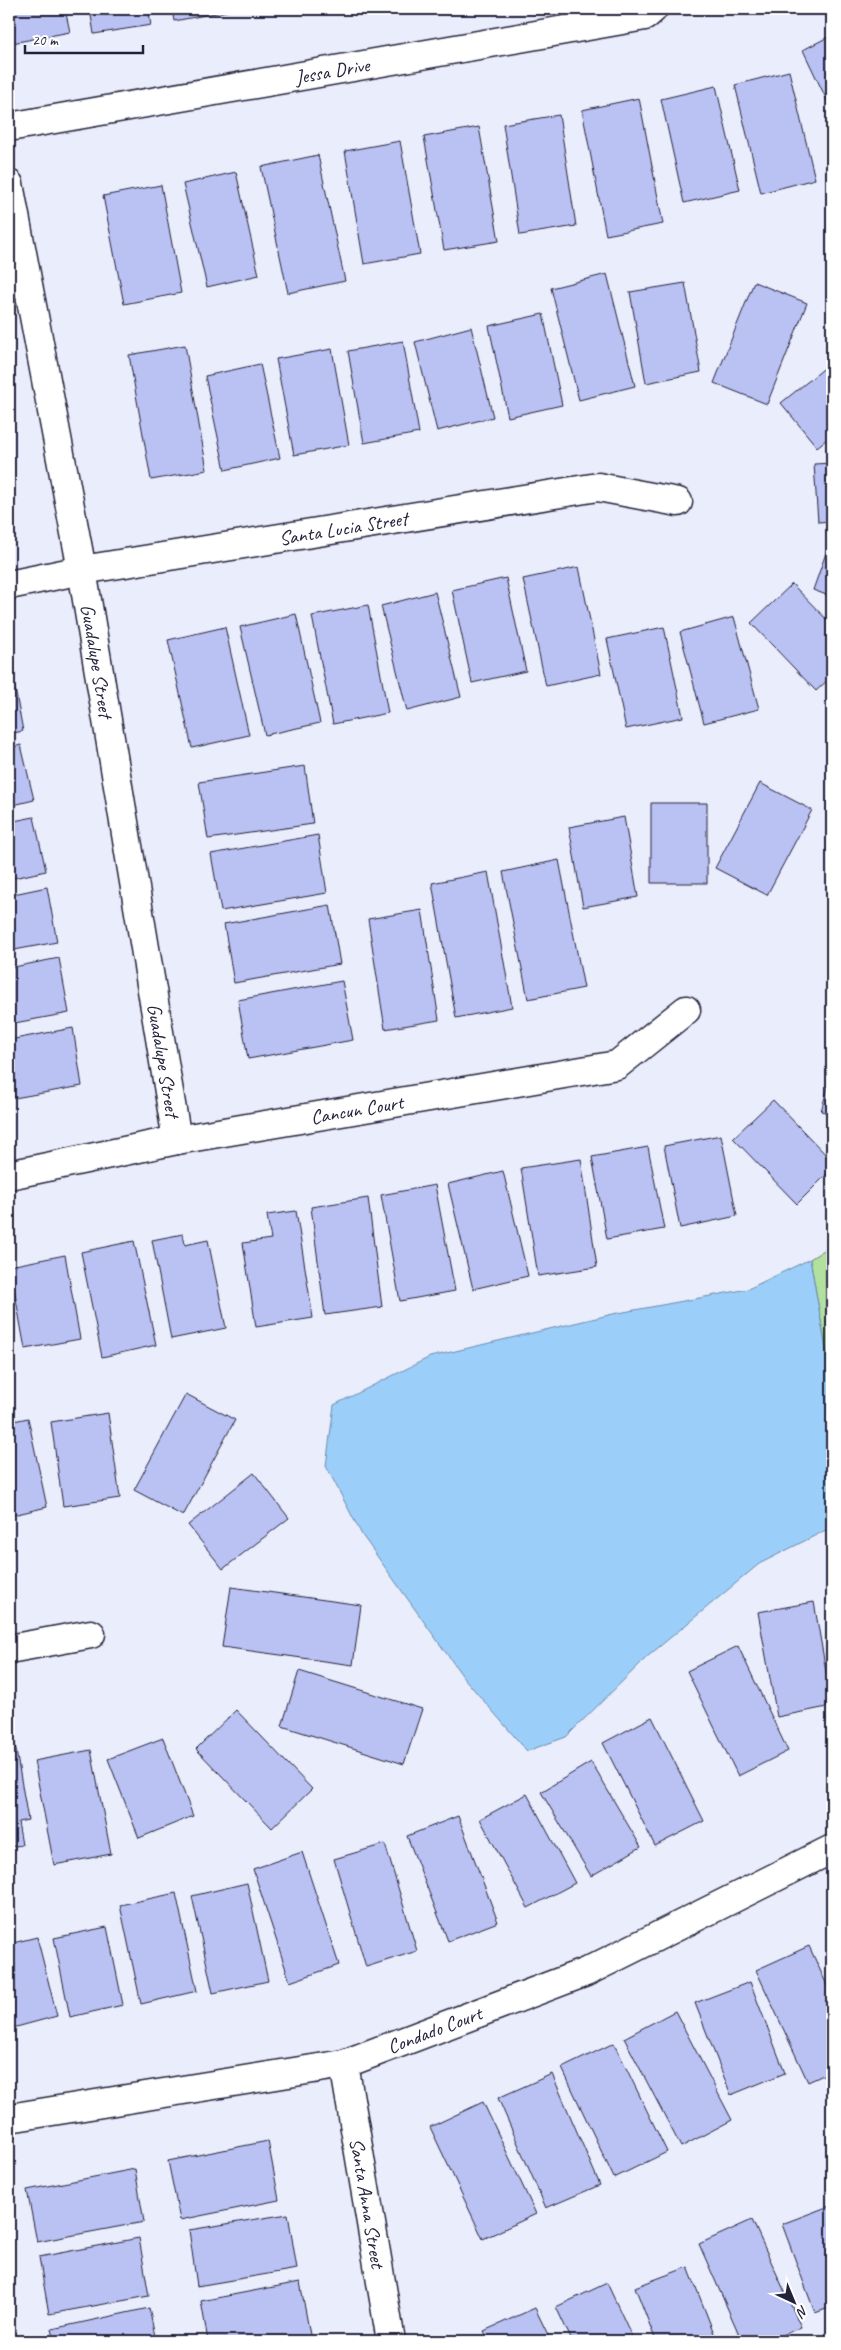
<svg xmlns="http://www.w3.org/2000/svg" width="841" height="2350" viewBox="0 0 841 2350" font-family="Caveat,sans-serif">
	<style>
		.green { fill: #b2e09f; stroke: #6a816d }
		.water { fill: #9bcff9; stroke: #6b8aad }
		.building { fill: #bac2f4; stroke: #22223b }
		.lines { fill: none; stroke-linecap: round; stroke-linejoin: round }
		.street-casing { stroke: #22223b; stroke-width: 31 }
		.street { stroke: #fff; stroke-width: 28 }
		.labels { text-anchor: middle; stroke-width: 4; stroke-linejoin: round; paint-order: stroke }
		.street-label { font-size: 20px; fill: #22223b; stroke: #fff }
	</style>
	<rect width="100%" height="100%" fill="#eaedfc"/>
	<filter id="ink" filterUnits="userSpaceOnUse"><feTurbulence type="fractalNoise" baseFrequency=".02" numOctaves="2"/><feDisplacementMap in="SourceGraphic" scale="10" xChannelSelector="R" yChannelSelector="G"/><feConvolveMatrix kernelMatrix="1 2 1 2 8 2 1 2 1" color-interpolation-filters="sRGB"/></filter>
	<g filter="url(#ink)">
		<path class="green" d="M832 1245V1383L810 1259Z"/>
		<path class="water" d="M810 1259 832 1383V1527L759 1564 647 1657 566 1737 527 1751 464 1678 362 1535 326 1466 334 1405 430 1357 613 1314 748 1289Z"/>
		<path class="building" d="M9 9H65L70 32 12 43Z
			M90 9H148L151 25 94 34Z
			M172 9H232V10L174 21Z
			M832 35V111L803 50Z
			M789 71 815 179 761 193 735 85Z
			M716 86 740 190 684 203 661 99Z
			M639 98 663 224 606 235 582 110Z
			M559 115 576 226 520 235 503 124Z
			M479 127 499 241 444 250 424 137Z
			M400 141 420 254 364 264 345 151Z
			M318 155 345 281 288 293 261 167Z
			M236 172 259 275 207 287 183 184Z
			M161 185 181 293 124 304 103 196Z
			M607 274 635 386 579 400 551 288Z
			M754 282 807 303 767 404 714 383Z
			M685 283 701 372 646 383 630 292Z
			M543 314 562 405 508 417 489 326Z
			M471 327 493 417 437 431 415 342Z
			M403 341 419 433 364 443 348 351Z
			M185 345 207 470 151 480 129 355Z
			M332 349 349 445 294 455 276 359Z
			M832 362V435L817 447 781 403Z
			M260 364 280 458 225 470 205 376Z
			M832 463V521L818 522 814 464Z
			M832 536V597L813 590Z
			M579 567 601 674 546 686 523 579Z
			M506 578 526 671 472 683 452 590Z
			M792 584 832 625V676L816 691 751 623Z
			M435 592 461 697 407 711 381 606Z
			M368 605 388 713 333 724 312 616Z
			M296 614 320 723 265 735 240 627Z
			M734 617 759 709 704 723 680 632Z
			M225 627 249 735 192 748 168 640Z
			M664 627 683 717 626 729 607 639Z
			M12 673 23 731 9 734V674Z
			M21 745 34 800 9 806V748Z
			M305 766 313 824 208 839 199 782Z
			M760 783 812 810 767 895 715 868Z
			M651 803H707V883H651Z
			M34 817 46 871 9 879V822Z
			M624 817 638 897 583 907 569 827Z
			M318 835 327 893 221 911 211 854Z
			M559 860 584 988 528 999 503 872Z
			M488 872 512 1007 456 1018 432 883Z
			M47 887 57 942 9 951V895Z
			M330 905 340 964 234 983 224 924Z
			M422 910 439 1020 385 1029 368 919Z
			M59 958 69 1013 9 1024V968Z
			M342 981 353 1040 248 1059 238 1000Z
			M832 990V1013L828 991Z
			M73 1028 82 1086 9 1099V1040Z
			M832 1073V1114L821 1111Z
			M773 1100 832 1161V1169L797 1204 733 1138Z
			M721 1135 737 1216 680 1228 664 1146Z
			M648 1147 664 1229 607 1239 592 1157Z
			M581 1159 597 1267 538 1276 521 1168Z
			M503 1171 528 1276 473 1289 448 1184Z
			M435 1185 455 1291 400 1301 381 1195Z
			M368 1198 382 1307 325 1315 311 1207Z
			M296 1211 313 1318 256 1327 243 1243 271 1239 267 1215Z
			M183 1234 185 1245 208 1240 226 1328 171 1339 152 1240Z
			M134 1241 156 1345 102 1357 81 1252Z
			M65 1255 80 1339 25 1349 10 1266Z
			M186 1394 235 1420 183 1516 134 1490Z
			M108 1413 120 1498 63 1506 51 1422Z
			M28 1418 47 1507 9 1516V1422Z
			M254 1473 289 1518 223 1569 188 1525Z
			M231 1587 361 1605 353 1665 222 1647Z
			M814 1602 832 1706 777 1717 758 1612Z
			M738 1646 788 1751 738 1776 687 1671Z
			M299 1671 422 1709 404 1764 282 1726Z
			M236 1710 312 1789 272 1828 196 1749Z
			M652 1717 704 1821 655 1846 603 1743Z
			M13 1733 28 1820 18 1822 22 1845 9 1847V1734Z
			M163 1738 193 1816 139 1838 108 1759Z
			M91 1750 111 1854 54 1865 34 1761Z
			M591 1762 641 1847 591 1876 541 1792Z
			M527 1794 575 1883 528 1908 480 1819Z
			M458 1816 498 1922 448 1941 407 1836Z
			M385 1844 417 1951 366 1967 334 1859Z
			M302 1852 339 1965 290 1982 253 1869Z
			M247 1883 268 1981 213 1993 192 1896Z
			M176 1893 197 1991 141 2004 120 1905Z
			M107 1927 123 2005 70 2017 54 1938Z
			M37 1937 57 2016 9 2029V1944Z
			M809 1946 832 1996V2071L808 2082 756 1970Z
			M750 1982 785 2073 731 2095 695 2003Z
			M675 2011 732 2120 681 2147 624 2038Z
			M614 2043 667 2152 614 2178 562 2068Z
			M552 2074 600 2185 546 2208 498 2098Z
			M483 2102 536 2214 483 2239 430 2127Z
			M268 2141 279 2200 180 2220 168 2161Z
			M135 2169 144 2222 37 2242 27 2190Z
			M832 2205V2307L815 2313 782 2224Z
			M288 2214 297 2269 197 2286 189 2230Z
			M752 2220 801 2327 769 2341H742L699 2244Z
			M139 2238 149 2296 49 2314 39 2257Z
			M688 2267 717 2341H656L635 2287Z
			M300 2282 311 2340 208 2341 201 2301Z
			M607 2283 634 2341H572L556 2307Z
			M149 2308 156 2341H55L52 2329Z
			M535 2308 551 2341H489L484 2331Z"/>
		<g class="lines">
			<g class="street-casing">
				<g id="street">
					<path id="s1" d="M9 127 645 16 653 9"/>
					<path id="s2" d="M9 184 82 570 177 1140"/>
					<path id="s3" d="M9 585 82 570 598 487 678 502"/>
					<path id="s4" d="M9 1175 177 1140 617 1065 686 1010"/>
					<path d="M9 1649 91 1634"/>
					<path id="s5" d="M344 2064 391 2341"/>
					<path id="s6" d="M9 2118 344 2064 586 1972 832 1849"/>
				</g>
			</g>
			<use href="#street" class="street"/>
		</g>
	</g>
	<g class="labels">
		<g class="street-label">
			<text dy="7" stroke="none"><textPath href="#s1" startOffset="328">Jessa Drive</textPath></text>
			<text dy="7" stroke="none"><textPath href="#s3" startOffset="339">Santa Lucia Street</textPath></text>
			<text dy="7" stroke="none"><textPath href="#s2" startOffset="485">Guadalupe Street</textPath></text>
			<text dy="7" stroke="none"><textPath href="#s2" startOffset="890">Guadalupe Street</textPath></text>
			<text dy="7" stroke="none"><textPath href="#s4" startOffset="354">Cancun Court</textPath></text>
			<text dy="7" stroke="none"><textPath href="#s6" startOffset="436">Condado Court</textPath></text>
			<text dy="7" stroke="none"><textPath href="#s5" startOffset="141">Santa Anna Street</textPath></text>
		</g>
	</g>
	<rect width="841" height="2350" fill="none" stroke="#fff" stroke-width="30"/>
	<rect x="15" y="15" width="811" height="2320" fill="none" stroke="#22223b" stroke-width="2" filter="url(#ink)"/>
	<g transform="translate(794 2302) rotate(136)" stroke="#ffffff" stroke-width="4" paint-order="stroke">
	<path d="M0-4L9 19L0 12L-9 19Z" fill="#22223b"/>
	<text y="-8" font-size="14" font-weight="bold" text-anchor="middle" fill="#22223b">N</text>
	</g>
	<path d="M25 45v8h118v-8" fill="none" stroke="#22223b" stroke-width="2.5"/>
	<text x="32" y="45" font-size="15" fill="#22223b" stroke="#ffffff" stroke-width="4" paint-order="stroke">20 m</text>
</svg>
